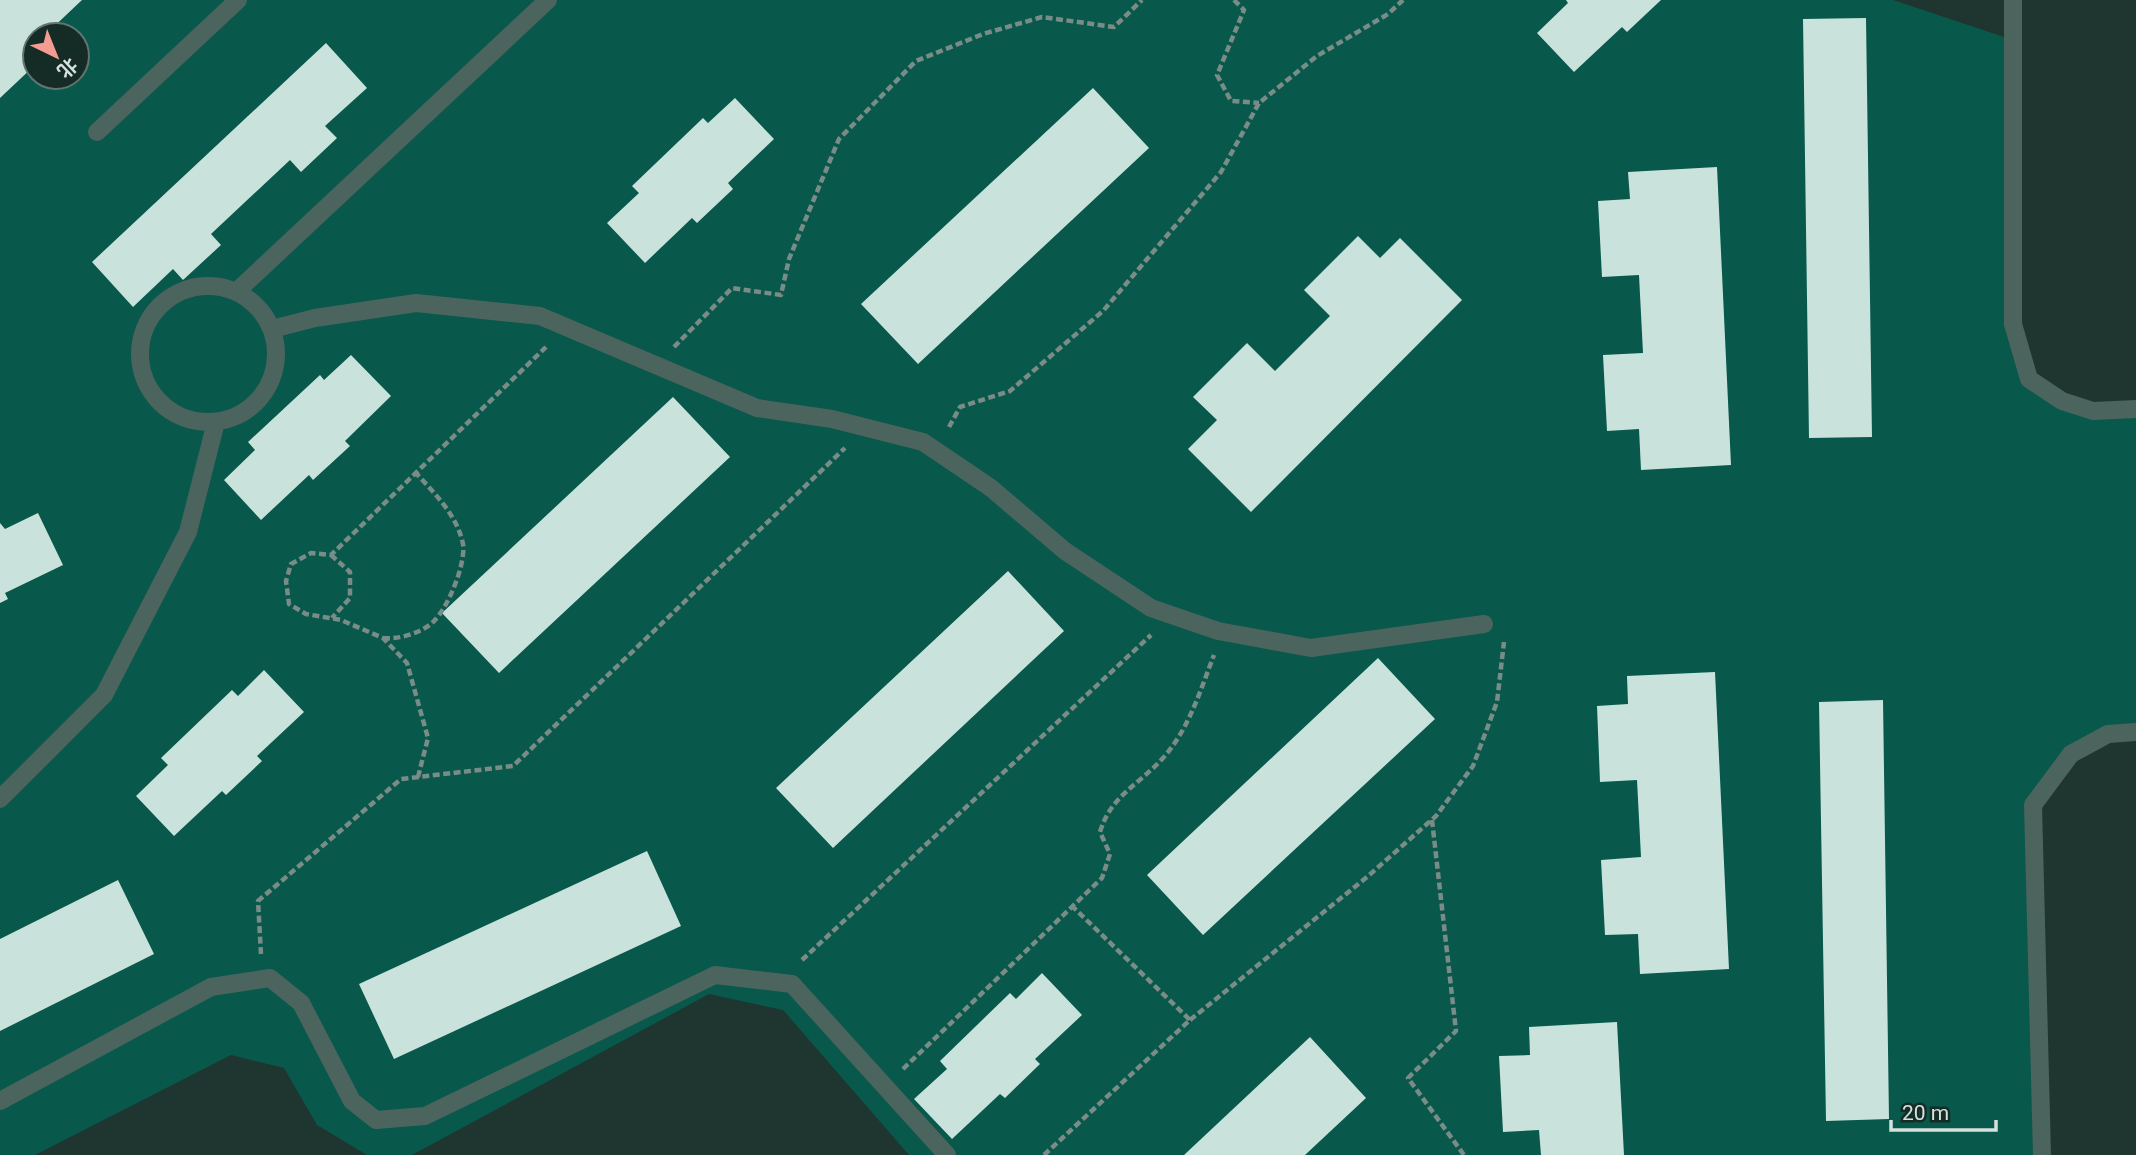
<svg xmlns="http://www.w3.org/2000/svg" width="2136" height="1155" viewBox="0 0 2136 1155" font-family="Roboto,'Noto Sans SC',sans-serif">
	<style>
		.green { fill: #08584b; fill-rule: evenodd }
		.building { fill: #c9e3dc }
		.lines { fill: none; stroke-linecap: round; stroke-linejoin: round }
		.path { stroke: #7a8c87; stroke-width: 4.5; stroke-dasharray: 7 3.5; stroke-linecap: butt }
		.minor { stroke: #4c645e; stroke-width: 18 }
	</style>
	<rect width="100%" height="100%" fill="#1f3530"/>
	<path class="green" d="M0 0H1893L2013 40V324L2029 379 2062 401 2136 409V732L2071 754 2033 805 2042 1155H909L783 1010 709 994 412 1155H367L317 1125 284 1068 231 1055 35 1155H0ZM35 35H77V77H35Z"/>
	<path class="building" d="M0 0H82L45 35H35V44L26 53 35 65 0 98Z
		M1566 0H1661L1627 32 1622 27 1574 72 1537 33 1568 3Z
		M1866 18 1872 437 1809 438 1803 19Z
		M326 43 367 88 325 126 337 138 301 172 290 160 211 234 221 245 183 280 173 269 133 307 92 262Z
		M1093 88 1149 148 918 364 861 304Z
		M735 98 774 139 728 183 733 189 697 223 692 218 645 263 607 223 639 193 632 186 703 118 708 123Z
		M1717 167 1731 465 1641 470 1639 429 1607 431 1603 355 1643 353 1639 275 1602 277 1598 201 1630 199 1628 172Z
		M1358 236 1380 258 1400 238 1462 300 1251 512 1188 449 1217 420 1193 397 1247 343 1275 371 1330 316 1304 290Z
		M351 355 391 396 345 441 350 446 313 480 309 475 261 520 224 480 255 450 248 442 320 375 324 380Z
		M673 397 730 457 499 673 442 613Z
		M38 513 63 565 5 593 8 599 0 603V523L5 529Z
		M1008 571 1064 631 833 848 776 788Z
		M1378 658 1435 719 1203 935 1147 875Z
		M264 670 304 712 257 756 262 761 226 795 222 791 174 836 136 796 168 765 161 758 232 690 238 696Z
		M1715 672 1729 969 1640 974 1638 934 1605 935 1601 860 1641 857 1637 780 1600 782 1597 706 1628 704 1627 676Z
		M1883 700 1889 1119 1826 1121 1819 702Z
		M647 851 681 926 394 1059 359 984Z
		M118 880 154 954 0 1031V939Z
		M1042 973 1082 1015 1035 1059 1040 1064 1005 1098 1000 1094 952 1139 914 1099 947 1069 940 1061 1010 993 1016 999Z
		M1617 1022 1624 1155H1541L1539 1130 1503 1132 1499 1056 1530 1055 1529 1027Z
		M1310 1037 1366 1098 1305 1155H1184Z"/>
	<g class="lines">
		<path class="path" d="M1234 0 1244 10 1217 75 1231 101 1259 103
			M674 347 732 288 781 295 789 259 839 139 916 61 983 34 1042 17 1114 27 1142 0
			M949 427 960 407 1010 391 1103 311 1221 172 1259 103 1317 56 1388 14 1403 0
			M331 555 350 572V598L332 618
			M383 638C397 640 422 633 433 622 448 608 466 564 463 544 457 515 435 494 416 473
			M418 777 428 738 407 663 383 638 341 620 306 614 289 604 286 581 291 564 311 553 331 555 546 347
			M1432 820 1456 1031 1408 1078 1464 1155
			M261 954 258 901 401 779 513 766 845 448
			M802 960 1151 635
			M1190 1020 1367 877 1436 816 1473 766 1497 702 1504 642
			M903 1069 1102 878 1110 854 1100 832C1111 795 1139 785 1163 758 1189 729 1200 691 1214 655
			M1044 1155 1190 1020 1072 906"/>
		<path class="minor" d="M2013 0V324L2029 379 2062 401 2093 411 2136 409
			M97 132 238 0
			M140 354a68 68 0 1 1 136 0a68 68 0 1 1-136 0Z
			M236 292 548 0
			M272 329 315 318 416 303 540 316 757 408 832 419 923 442 991 488 1065 551 1151 608 1218 631 1311 648 1484 624
			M0 799 104 695 188 532 216 422
			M0 1101 211 987 270 978 301 1003 352 1101 376 1120 425 1116 715 975 792 984 947 1155
			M2042 1155 2033 805 2071 754 2108 734 2136 732"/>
	</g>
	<g transform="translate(56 56) rotate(137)"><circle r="33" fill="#152b26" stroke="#61746f" stroke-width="2"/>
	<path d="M0-5L12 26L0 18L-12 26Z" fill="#f59c92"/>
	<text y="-10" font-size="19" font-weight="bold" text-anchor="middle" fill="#d4e1dd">北</text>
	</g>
	<path d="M1891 1120v10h105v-10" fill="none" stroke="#d4e1dd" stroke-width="3.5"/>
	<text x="1902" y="1120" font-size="21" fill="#d4e1dd" stroke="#152b26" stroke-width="5" paint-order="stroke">20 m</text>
</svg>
